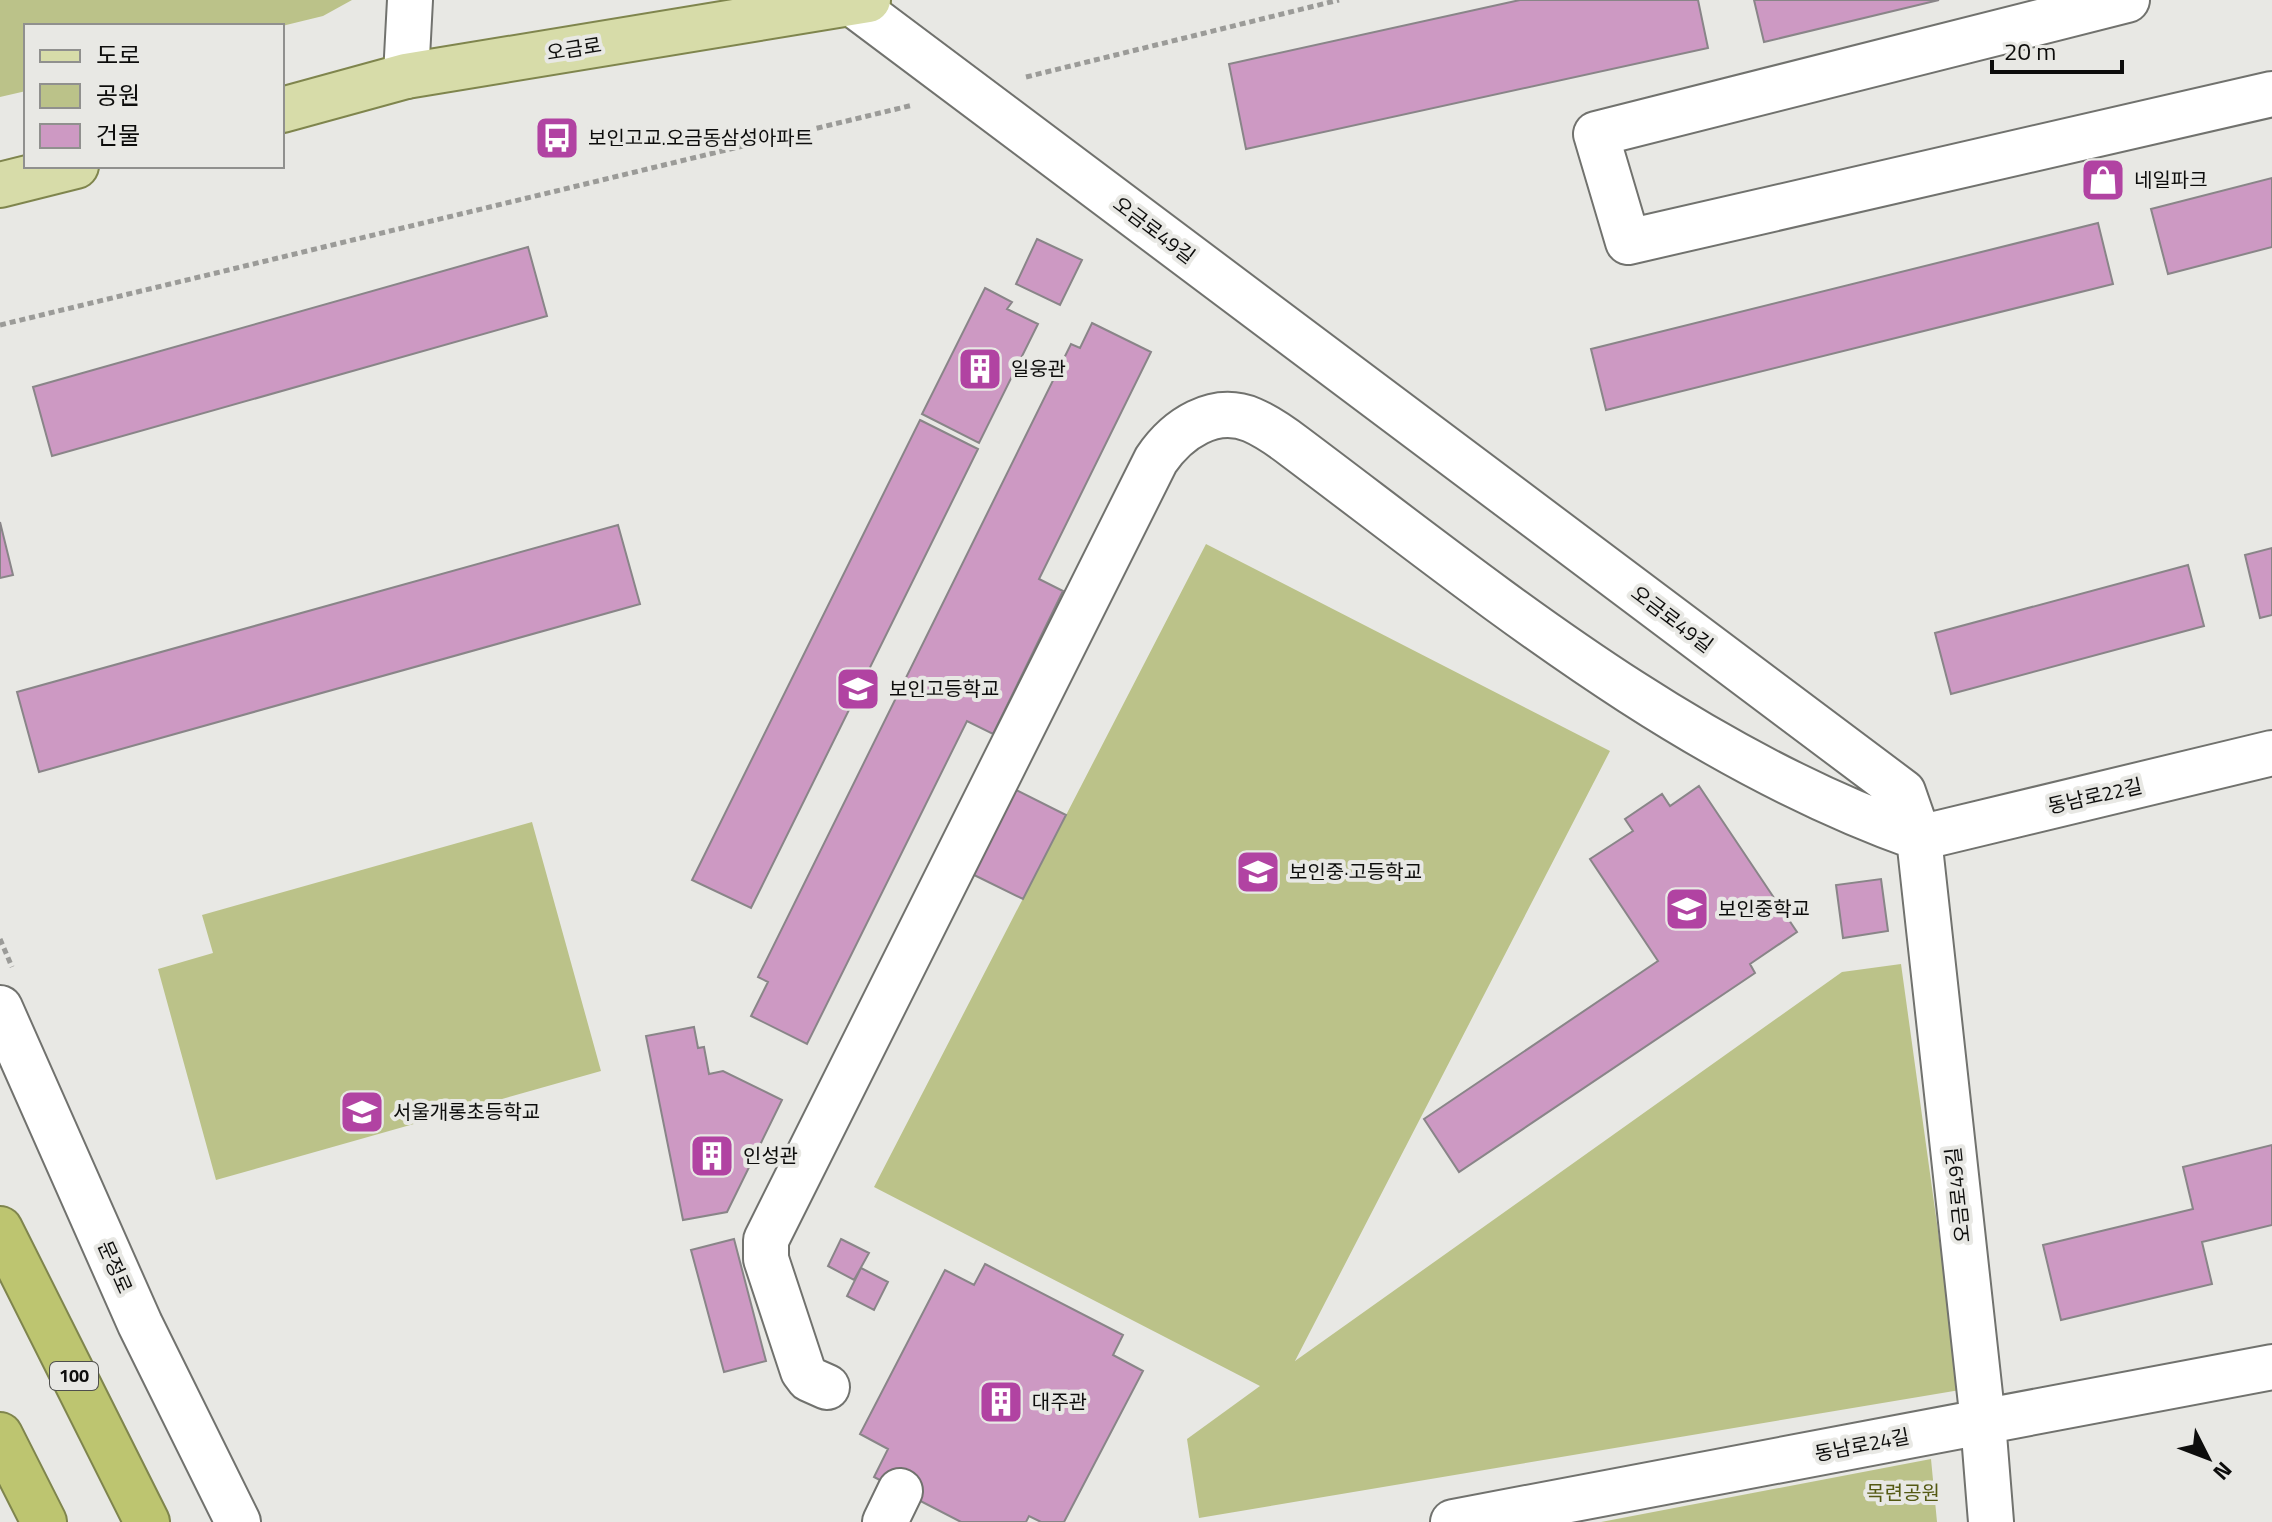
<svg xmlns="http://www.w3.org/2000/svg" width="2272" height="1522" viewBox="0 0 2272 1522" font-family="'Titillium Web','Noto Sans KR',sans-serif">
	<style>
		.green { fill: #bbc289 }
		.building { fill: #cd99c3; stroke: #898588; stroke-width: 2 }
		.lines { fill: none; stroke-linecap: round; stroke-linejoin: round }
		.minor-casing { stroke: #71726e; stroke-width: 48 }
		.major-casing { stroke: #7f854d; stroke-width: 48 }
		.highway-casing { stroke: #7f854d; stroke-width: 48 }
		.path { stroke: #9b9b98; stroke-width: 5; stroke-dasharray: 6 4; stroke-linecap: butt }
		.minor { stroke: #fff; stroke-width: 44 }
		.major { stroke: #d7dca9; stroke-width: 44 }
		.highway { stroke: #bdc570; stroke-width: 44 }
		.labels { text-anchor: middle; stroke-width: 8; stroke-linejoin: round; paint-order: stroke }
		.shield { fill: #e8e8e4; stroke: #4f4f4d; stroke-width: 2 }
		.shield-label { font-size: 18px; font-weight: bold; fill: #0d0d0c }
		.street-label { font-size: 20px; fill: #0d0d0c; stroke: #e8e8e4 }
		.poi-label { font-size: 20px; fill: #0d0d0c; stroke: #e8e8e4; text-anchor: start }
		.park-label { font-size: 20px; fill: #545913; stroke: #e8e8e4 }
	</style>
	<rect width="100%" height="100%" fill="#e8e8e4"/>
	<path class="green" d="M0 0H352L323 16 282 26H26V91L0 97Z
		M1206 544 1610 751 1295 1361 1842 972 1901 964 1960 1390 1199 1518 1187 1439 1260 1386 874 1187Z
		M532 822 601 1071 216 1180 158 969 213 953 202 915Z
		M1931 1459 1937 1522H1601Z"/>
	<path class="building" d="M1520 0H1698L1708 48 1246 149 1229 64Z
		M1754 0H1939L1764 42Z
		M2272 178V247L2168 274 2151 209Z
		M2098 223 2113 284 1606 410 1591 349Z
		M1037 239 1082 260 1060 305 1016 284Z
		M528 247 547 316 52 456 33 387Z
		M985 288 1012 302 1007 309 1038 324 979 443 922 414Z
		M1092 323 1151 352 1039 579 1063 591 993 734 967 721 807 1044 751 1016 768 982 758 977 1071 344 1080 348Z
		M920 420 978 449 751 908 692 880Z
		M0 522 13 575 0 578Z
		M618 525 640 604 39 772 17 692Z
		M2272 548V615L2260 618 2245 555Z
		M2188 565 2204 626 1951 694 1935 633Z
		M1699 786 1797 932 1750 964 1755 973 1459 1172 1424 1119 1658 961 1590 859 1633 831 1625 819 1662 794 1670 806Z
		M1016 790 1066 815 1023 899 972 874Z
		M1881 879 1888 931 1843 938 1836 885Z
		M694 1027 698 1048 704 1047 709 1074 723 1071 782 1100 727 1212 683 1220 646 1036Z
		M2272 1145V1225L2202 1242 2212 1284 2061 1320 2043 1245 2193 1209 2183 1167Z
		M734 1239 766 1361 724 1372 691 1250Z
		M841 1239 869 1253 854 1280 828 1266Z
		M985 1264 1123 1335 1113 1355 1143 1371 1064 1522H1041L1029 1516 1026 1522H961L874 1477 888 1449 860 1434 945 1270 974 1285Z
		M861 1268 888 1282 874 1310 847 1296Z"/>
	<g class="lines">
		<g class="minor-casing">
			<path id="minor" d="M2127 0 1596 134 1628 242 2272 94
				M853 4 1903 792 1919 838 1983 1422 1991 1522
				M406 76 410 0
				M1919 838 2272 753
				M0 1008 140 1324 238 1522
				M827 1387 809 1379 803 1371 766 1259V1240L1156 460C1177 429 1214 404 1252 420 1268 427 1282 437 1295 447 1491 594 1685 755 1919 838
				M885 1522 900 1491
				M1453 1522 2272 1367"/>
		</g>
		<g class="major-casing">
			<path id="major" d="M282 110 406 76 868 0
				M0 185 76 166"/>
		</g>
		<g class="highway-casing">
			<path id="highway" d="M0 1229 147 1522
				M0 1435 44 1522"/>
		</g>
		<path class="path" d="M1026 77 1339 0
			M0 325 913 105
			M0 939 12 967"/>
		<use href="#minor" class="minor"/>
		<use href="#major" class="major"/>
		<use href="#highway" class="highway"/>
	</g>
	<defs>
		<g id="bus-square" transform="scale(2.3)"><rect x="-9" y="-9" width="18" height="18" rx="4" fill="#b143a2" stroke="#e8e8e4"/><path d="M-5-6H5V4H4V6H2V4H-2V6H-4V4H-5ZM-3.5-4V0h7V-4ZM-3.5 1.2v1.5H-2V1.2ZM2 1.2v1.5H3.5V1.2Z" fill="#fff"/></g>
		<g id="shop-square" transform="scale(2.3)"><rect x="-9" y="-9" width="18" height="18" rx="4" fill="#b143a2" stroke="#e8e8e4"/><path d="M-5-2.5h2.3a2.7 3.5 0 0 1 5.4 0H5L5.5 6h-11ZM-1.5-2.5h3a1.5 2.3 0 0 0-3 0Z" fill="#fff"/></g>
		<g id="building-square" transform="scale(2.3)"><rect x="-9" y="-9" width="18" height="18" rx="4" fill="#b143a2" stroke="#e8e8e4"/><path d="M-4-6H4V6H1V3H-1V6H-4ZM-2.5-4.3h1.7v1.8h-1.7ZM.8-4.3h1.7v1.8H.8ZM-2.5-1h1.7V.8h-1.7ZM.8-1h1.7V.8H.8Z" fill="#fff"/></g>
		<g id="school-square" transform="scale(2.3)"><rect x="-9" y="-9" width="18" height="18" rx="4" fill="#b143a2" stroke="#e8e8e4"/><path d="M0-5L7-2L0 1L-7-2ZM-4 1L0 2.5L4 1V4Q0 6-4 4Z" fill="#fff"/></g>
	</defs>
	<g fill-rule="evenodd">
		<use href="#bus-square" x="557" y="138"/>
		<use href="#shop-square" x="2103" y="180"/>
		<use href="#building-square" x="980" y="369"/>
		<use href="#school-square" x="858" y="689"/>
		<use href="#school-square" x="1258" y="872"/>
		<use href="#school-square" x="1687" y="909"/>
		<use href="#school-square" x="362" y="1112"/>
		<use href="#building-square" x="712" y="1156"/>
		<use href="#building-square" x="1001" y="1402"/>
	</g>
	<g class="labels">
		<rect class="shield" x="50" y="1362" width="48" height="28" rx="6"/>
		<g class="shield-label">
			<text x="74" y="1382">100</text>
		</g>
		<g class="street-label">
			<text transform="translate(574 49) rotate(-9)" y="7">오금로</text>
			<text transform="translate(1154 230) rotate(37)" y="7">오금로49길</text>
			<text transform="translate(1672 619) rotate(37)" y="7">오금로49길</text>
			<text transform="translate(2095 796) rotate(-13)" y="7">동남로22길</text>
			<text transform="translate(1958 1195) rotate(-96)" y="7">오금로49길</text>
			<text transform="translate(115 1267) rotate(66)" y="7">문정로</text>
			<text transform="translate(1862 1445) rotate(-11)" y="7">동남로24길</text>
		</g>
		<g class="poi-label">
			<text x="588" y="145">보인고교.오금동삼성아파트</text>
			<text x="2134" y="187">네일파크</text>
			<text x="1011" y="376">일웅관</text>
			<text x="889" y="696">보인고등학교</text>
			<text x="1289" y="879">보인중·고등학교</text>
			<text x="1718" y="916">보인중학교</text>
			<text x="393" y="1119">서울개롱초등학교</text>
			<text x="743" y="1163">인성관</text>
			<text x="1032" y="1409">대주관</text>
		</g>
		<g class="park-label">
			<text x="1903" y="1500">목련공원</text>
		</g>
	</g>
	<rect x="24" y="24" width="260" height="144" fill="#e8e8e4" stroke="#90908e" stroke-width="2"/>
	<rect x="40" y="50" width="40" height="12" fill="#d7dca9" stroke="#90908e" stroke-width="2"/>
	<text x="96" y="64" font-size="24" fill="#0d0d0c">도로</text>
	<rect x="40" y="84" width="40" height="24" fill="#bbc289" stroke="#90908e" stroke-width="2"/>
	<text x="96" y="104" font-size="24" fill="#0d0d0c">공원</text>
	<rect x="40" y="124" width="40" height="24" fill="#cd99c3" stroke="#90908e" stroke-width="2"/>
	<text x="96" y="144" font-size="24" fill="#0d0d0c">건물</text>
	<g transform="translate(2208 1458) rotate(132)" stroke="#e8e8e4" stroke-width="6" paint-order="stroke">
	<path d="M0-6L14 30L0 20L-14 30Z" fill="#0d0d0c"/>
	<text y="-12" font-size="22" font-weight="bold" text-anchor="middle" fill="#0d0d0c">N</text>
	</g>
	<path d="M1992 60v12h130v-12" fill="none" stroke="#0d0d0c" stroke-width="4"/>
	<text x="2004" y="60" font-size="24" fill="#0d0d0c" stroke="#e8e8e4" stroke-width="6" paint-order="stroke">20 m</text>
</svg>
